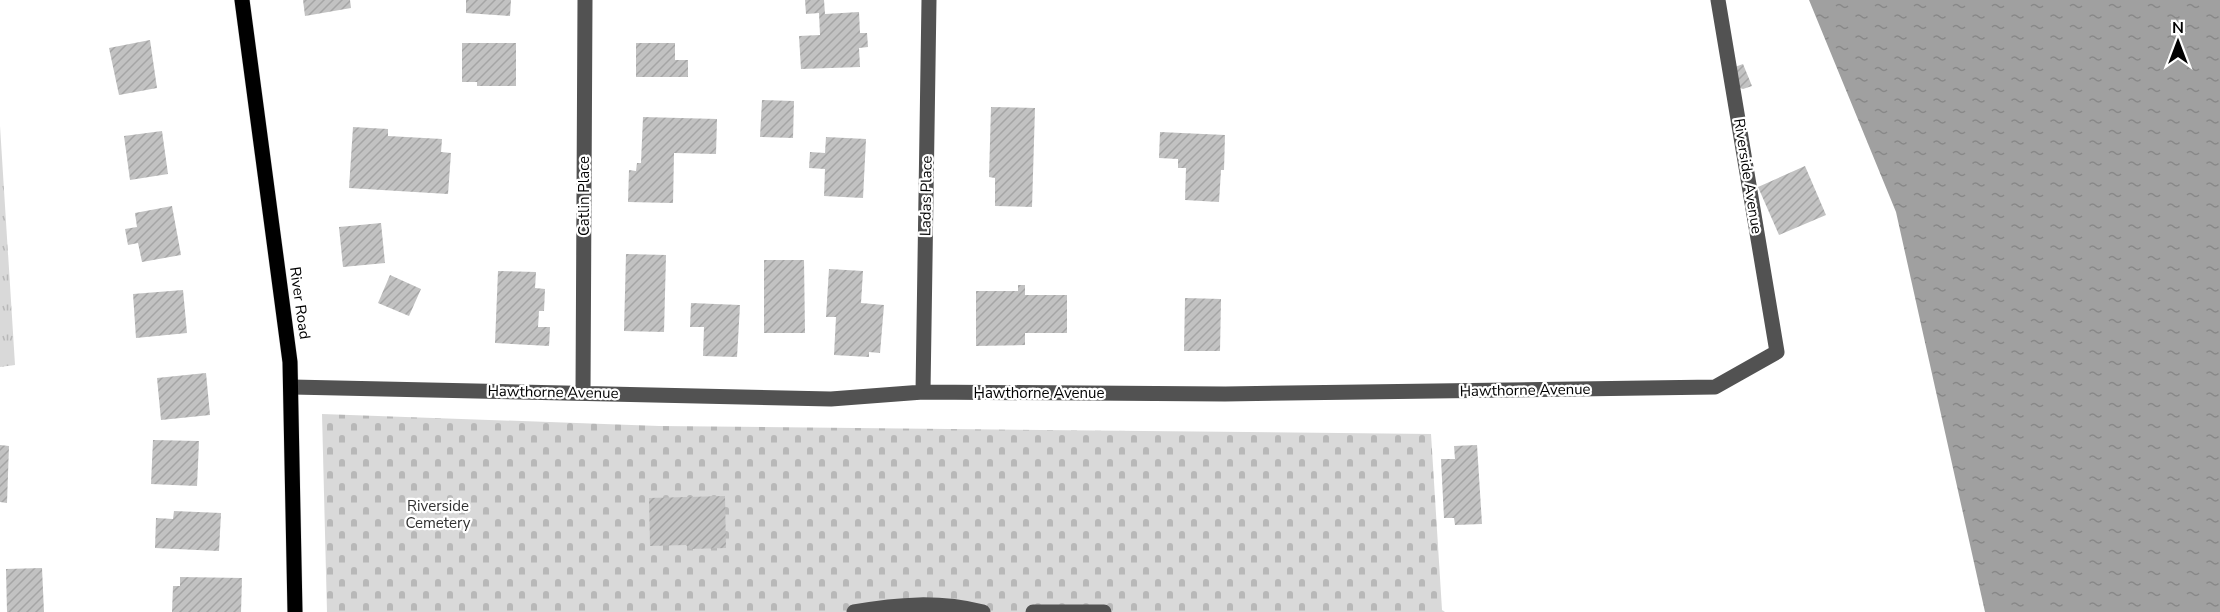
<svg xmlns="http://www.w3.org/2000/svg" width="2220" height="612" viewBox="0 0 2220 612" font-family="'Nunito Sans',sans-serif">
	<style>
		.grass { fill: url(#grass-tufts) }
		.cemetery { fill: url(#cemetery-stones) }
		.water { fill: url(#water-ripples) }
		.building { fill: url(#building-hatch) }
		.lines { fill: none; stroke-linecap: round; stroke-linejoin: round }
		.major-casing { stroke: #dbdbdb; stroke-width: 16 }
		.minor { stroke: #525252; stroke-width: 15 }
		.major { stroke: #000; stroke-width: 15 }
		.labels { text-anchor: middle; stroke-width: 4.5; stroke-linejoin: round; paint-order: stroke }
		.street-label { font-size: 15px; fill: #000; stroke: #fff }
		.park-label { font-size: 15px; fill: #303030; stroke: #fff }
	</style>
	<defs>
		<pattern id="grass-tufts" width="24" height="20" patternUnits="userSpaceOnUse" patternTransform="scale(1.5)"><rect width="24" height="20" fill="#d9d9d9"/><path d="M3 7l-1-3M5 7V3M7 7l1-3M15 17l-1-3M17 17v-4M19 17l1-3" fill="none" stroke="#b8b8b8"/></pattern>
		<pattern id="cemetery-stones" width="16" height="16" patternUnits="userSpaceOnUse" patternTransform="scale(1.5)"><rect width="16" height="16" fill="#d9d9d9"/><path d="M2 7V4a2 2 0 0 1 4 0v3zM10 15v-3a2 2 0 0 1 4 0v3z" fill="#b8b8b8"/></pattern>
		<pattern id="water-ripples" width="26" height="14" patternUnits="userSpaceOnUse" patternTransform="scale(1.5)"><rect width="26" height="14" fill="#a0a0a0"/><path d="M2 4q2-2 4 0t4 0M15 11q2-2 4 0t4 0" fill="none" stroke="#888"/></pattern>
		<pattern id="building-hatch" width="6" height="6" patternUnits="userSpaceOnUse" patternTransform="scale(1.5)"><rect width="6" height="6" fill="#c2c2c2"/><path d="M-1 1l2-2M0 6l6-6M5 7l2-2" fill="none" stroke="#a5a5a5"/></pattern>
	</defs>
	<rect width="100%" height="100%" fill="#fff"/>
	<path class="grass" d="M0 126 15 365 0 367Z"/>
	<path class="cemetery" d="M322 414 659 426 1431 434 1442 610 1445 612H327Z"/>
	<path class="water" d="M1809 0H2220V612H1985L1896 212Z"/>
	<path class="building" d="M303 0H350L351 8 305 16Z
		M466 0H511L510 16 466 13Z
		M805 0H824L825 14 859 12 860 33H867L868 47 859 48 860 67 801 69 799 36 820 35 819 13 806 14Z
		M150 40 157 88 119 95 109 48Z
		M462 43H516V86H477V82H462Z
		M636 43H675V60H688V77H636Z
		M1743 64 1752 86 1743 89 1740 88 1732 68Z
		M762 100 794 101 793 138 760 137Z
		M991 107 1035 108 1032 207 995 206V178L989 177Z
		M643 117 717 119 716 154 674 153 673 203 628 202 629 170 636 171 637 163H641Z
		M353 127 388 129V136L442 139 441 152 451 153 448 194 349 188Z
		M162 131 168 174 130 180 124 136Z
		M1160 132 1225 135 1224 170H1221L1219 202 1185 200 1186 168H1178V159L1159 158Z
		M826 137 866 139 863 198 824 196 825 169 809 168 810 152 825 153Z
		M1805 166 1826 215 1779 235 1758 187Z
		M172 206 181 255 142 262 138 243 128 245 125 229 137 227 135 213Z
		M381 223 385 263 343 267 339 227Z
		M626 254 666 255 664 332 624 331Z
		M764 260H804L805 333H764Z
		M829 269 863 271 861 303 884 305 880 353 869 352V357L834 355 836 317H826Z
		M498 271 536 272 535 288 545 289 544 311H539L538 327H550L549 346 495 343Z
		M390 275 421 289 409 316 378 303Z
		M1018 285H1025V295H1067V333H1025V345L976 346V291H1018Z
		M183 290 187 333 136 338 133 294Z
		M1185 298 1221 299 1220 351H1184Z
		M691 303 740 305 737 357 703 356 704 327H690Z
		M206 373 210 415 161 420 157 378Z
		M153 440 199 441 197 486 151 484Z
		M0 445 9 446 7 503 0 502Z
		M1477 445 1482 524 1455 525 1454 518H1444L1441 459H1455L1454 446Z
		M725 496 726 548 690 549 686 545 650 546 649 498Z
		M174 511 221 513 219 551 155 548 156 518 173 519Z
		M42 568 44 612H7L6 569Z
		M180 577 242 578 241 612H172L173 586H180Z"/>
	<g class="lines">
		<g class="major-casing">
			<path id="major" d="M242 0 290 362 295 612"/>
		</g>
		<path class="minor" d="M292 387 831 399 923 392 1225 394 1715 387 1777 352 1718 0
			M923 392 929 0
			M583 393 585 0
			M854 612C898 604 939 601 983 612
			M1033 612H1104"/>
		<use href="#major" class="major"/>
	</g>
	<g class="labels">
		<g class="street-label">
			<text transform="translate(1748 176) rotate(81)" y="5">Riverside Avenue</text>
			<text transform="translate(584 196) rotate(-90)" y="5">Catlin Place</text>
			<text transform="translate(926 196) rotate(-89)" y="5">Ladas Place</text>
			<text transform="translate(300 303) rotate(82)" y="5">River Road</text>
			<text transform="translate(1525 390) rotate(-1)" y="5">Hawthorne Avenue</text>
			<text transform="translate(553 392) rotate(1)" y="5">Hawthorne Avenue</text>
			<text x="1039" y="398">Hawthorne Avenue</text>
		</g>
		<g class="park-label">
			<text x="438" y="511">Riverside<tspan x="438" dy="17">Cemetery</tspan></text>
		</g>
	</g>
	<g transform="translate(2178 42)" stroke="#ffffff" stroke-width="4.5" paint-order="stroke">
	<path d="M0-4.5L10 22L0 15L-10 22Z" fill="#000000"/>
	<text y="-9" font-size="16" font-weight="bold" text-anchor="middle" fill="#000000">N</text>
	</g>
</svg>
